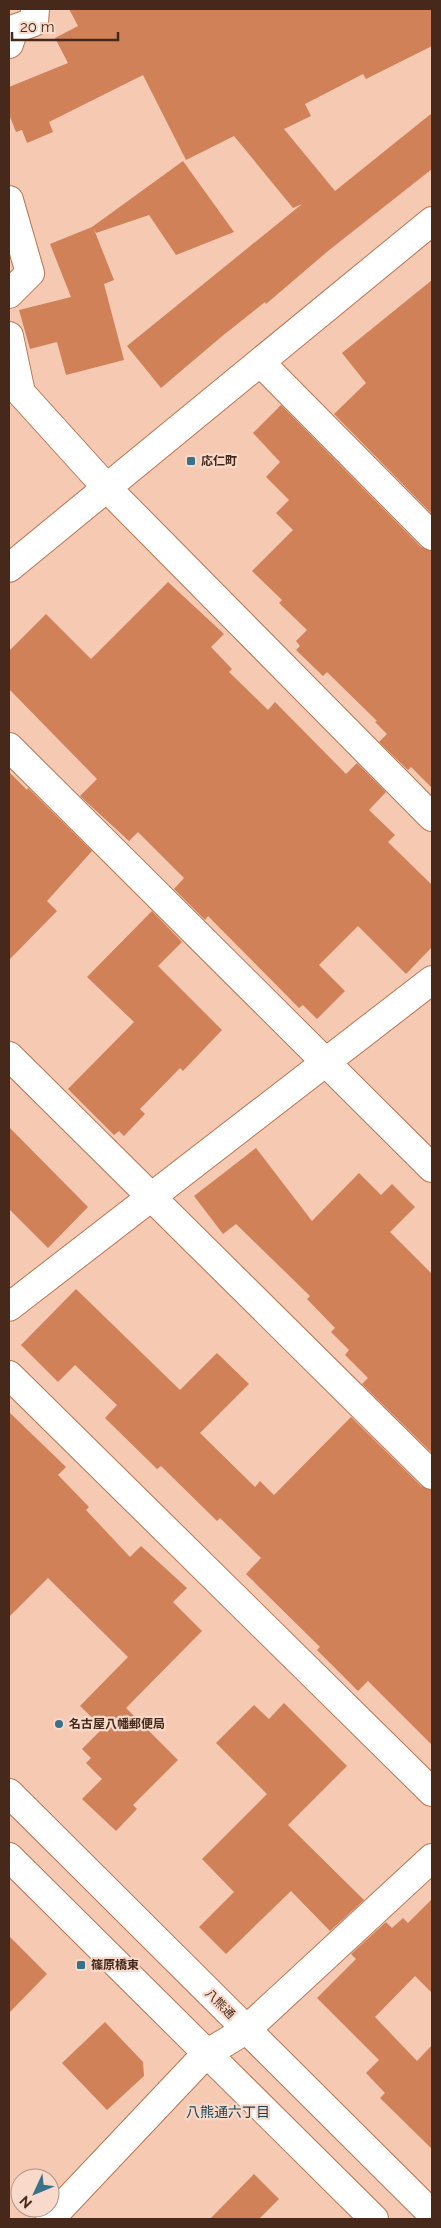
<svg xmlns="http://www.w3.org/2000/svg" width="441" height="2228" viewBox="0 0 441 2228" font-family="Raleway,'Noto Sans JP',sans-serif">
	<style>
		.building { fill: #d08158 }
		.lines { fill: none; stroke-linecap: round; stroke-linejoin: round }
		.minor-casing { stroke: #b97551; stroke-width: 30 }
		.major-casing { stroke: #b97551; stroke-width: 30 }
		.minor { stroke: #fff; stroke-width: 28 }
		.major { stroke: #fff; stroke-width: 28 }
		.poi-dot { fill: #37718a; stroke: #f8d9ca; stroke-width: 2 }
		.labels { text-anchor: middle; stroke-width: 4.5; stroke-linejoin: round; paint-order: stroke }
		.poi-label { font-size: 12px; font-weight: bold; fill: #46291a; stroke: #f8d9ca; text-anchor: start }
		.street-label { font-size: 12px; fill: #46291a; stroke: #f8d9ca }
		.neighbourhood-label { font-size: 14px; fill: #154558; stroke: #f8d9ca }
	</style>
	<rect width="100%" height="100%" fill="#f6c9b2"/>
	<path class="building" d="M69 9H432V46L366 79 363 74 305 104 311 116 284 129 335 191 432 113V169L328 251 266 304 265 302 221 337 161 388 127 346 302 204 293 208 234 136 186 160 143 75 49 122 53 132 27 143 22 130 16 132 9 114V87L68 63 55 38 78 26Z
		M183 161 234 232 176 255 149 215 96 233 93 227 114 280 104 284 124 360 66 375 57 342 30 349 19 310 71 297 50 244 92 227Z
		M432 280V514L334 414 366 383 342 353Z
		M281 405 421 547 432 551V788L411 767 408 770 379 742 387 734 375 722 377 721 327 672 323 676 296 650 300 646 296 641 307 630 279 603 282 600 252 571 293 530 276 513 289 500 266 477 280 462 253 433Z
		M168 582 224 634 211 647 232 669 229 672 268 710 275 702 346 774 357 763 386 792 369 810 395 835 388 842 432 885V947L406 974 358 926 319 965 345 991 317 1019 303 1005 299 1008 208 916 205 920 174 889 184 878 138 832 129 841 80 796 97 779 9 689V651L46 614 91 659Z
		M9 772 27 790 28 788 92 851 47 901 57 911 9 960Z
		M152 911 182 942 158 966 222 1030 183 1071 180 1068 140 1109 145 1114 124 1136 119 1131 114 1135 68 1089 134 1022 87 977Z
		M9 1127 88 1207 48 1248 9 1209Z
		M256 1148 312 1221 359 1173 381 1195 392 1184 415 1207 390 1232 432 1274V1453L362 1384 368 1378 345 1355 349 1350 331 1332 335 1328 307 1299 310 1296 236 1224 223 1234 194 1196Z
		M76 1289 180 1390 217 1353 249 1384 200 1433 255 1487 260 1481 274 1495 351 1417 421 1486 432 1490V1745L368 1681 358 1691 317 1650 320 1647 246 1574 261 1558 220 1518 217 1521 161 1466 157 1469 105 1418 117 1405 75 1365 58 1382 21 1345Z
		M9 1412 66 1467 58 1475 89 1507 86 1510 130 1557 141 1546 187 1588 173 1602 202 1631 126 1708 178 1760 133 1805 137 1809 116 1831 82 1799 102 1779 86 1763 91 1758 82 1749 103 1728 80 1706 128 1657 48 1578 9 1617Z
		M284 1703 347 1766 288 1825 364 1900 330 1931 291 1891 226 1954 199 1927 234 1892 202 1859 267 1794 216 1743 254 1705 269 1719Z
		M432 1899V1993L415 1976 375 2017 417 2061 432 2045V2149L380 2098 385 2093 366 2073 379 2060 317 1998 356 1959 351 1954 386 1922 392 1928 403 1918 408 1923Z
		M9 1936 47 1974 9 2013Z
		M105 2022 143 2062 144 2076 107 2110 62 2063Z
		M254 2174 279 2199 259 2219H210Z"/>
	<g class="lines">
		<g class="minor-casing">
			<path id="minor" d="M9 44 14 29 34 22 35 9
				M9 200 30 273 9 294
				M9 336 21 393 106 487 432 817
				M260 362 432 536
				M9 568 432 221
				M9 747 432 1168
				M9 1056 432 1475
				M9 1307 432 980
				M9 1375 432 1792
				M50 2219 206 2054 246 2030 432 1858"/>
		</g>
		<g class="major-casing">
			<path id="major" d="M9 1793 432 2214
				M9 1857 374 2219"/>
		</g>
		<use href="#minor" class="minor"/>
		<use href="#major" class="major"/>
	</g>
	<g class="poi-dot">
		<rect x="186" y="456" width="10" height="10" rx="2.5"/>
		<circle cx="59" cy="1724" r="5"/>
		<rect x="76" y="1960" width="10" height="10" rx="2.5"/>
	</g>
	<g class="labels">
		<g class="poi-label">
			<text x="201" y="465">応仁町</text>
			<text x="69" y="1728">名古屋八幡郵便局</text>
			<text x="91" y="1969">篠原橋東</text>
		</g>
		<g class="street-label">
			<text transform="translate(220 2004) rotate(45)" y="4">八熊通</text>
		</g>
		<g class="neighbourhood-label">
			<text x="228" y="2117">八熊通六丁目</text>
		</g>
	</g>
	<rect width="441" height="2228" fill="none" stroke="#46291a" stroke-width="20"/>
	<g transform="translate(35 2193) rotate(226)"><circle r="24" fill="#f8d9ca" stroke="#b19384"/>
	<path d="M0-4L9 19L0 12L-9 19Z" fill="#37718a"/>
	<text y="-8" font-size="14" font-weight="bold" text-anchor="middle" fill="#46291a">N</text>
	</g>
	<path d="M12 32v8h106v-8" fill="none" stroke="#46291a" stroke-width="2.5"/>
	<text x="20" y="32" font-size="15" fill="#46291a" stroke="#f8d9ca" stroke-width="4" paint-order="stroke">20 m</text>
</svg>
